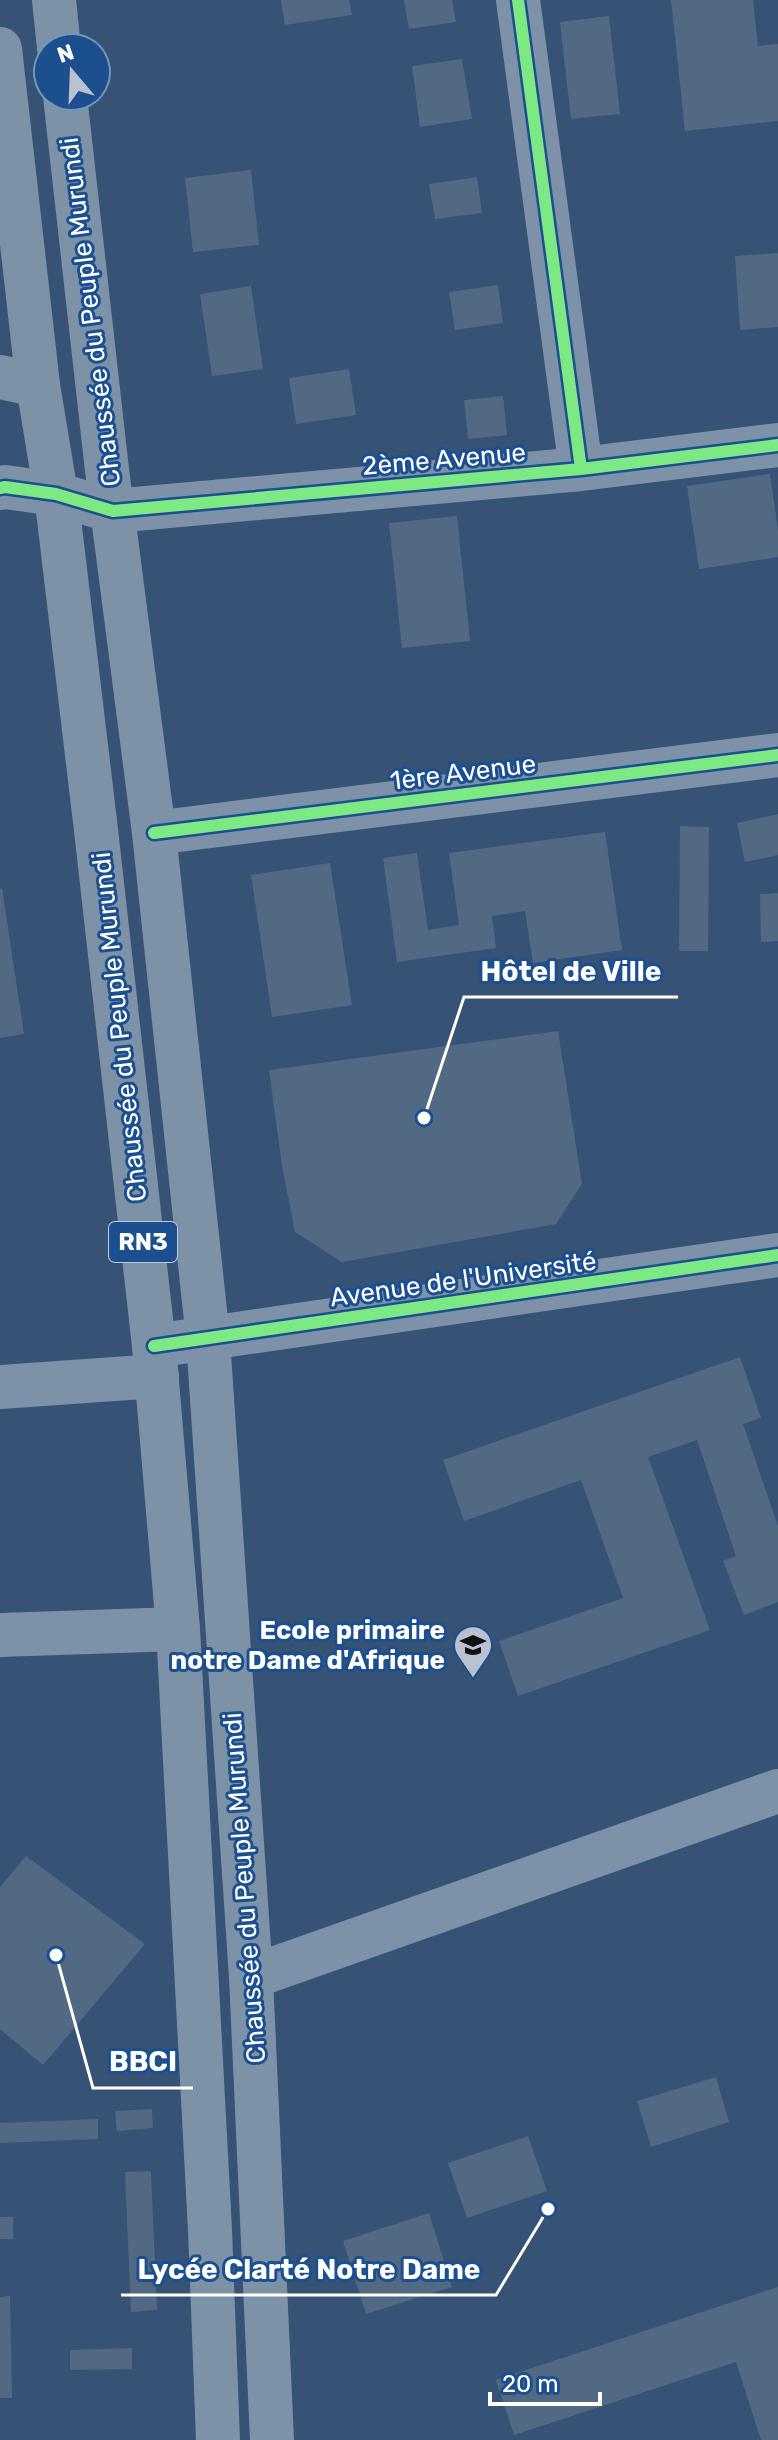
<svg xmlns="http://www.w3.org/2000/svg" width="778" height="2440" viewBox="0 0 778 2440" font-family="Rubik,sans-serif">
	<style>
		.building { fill: #526984 }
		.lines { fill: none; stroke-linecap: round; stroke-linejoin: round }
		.minor { stroke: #7d92a8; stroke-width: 44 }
		.highway { stroke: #7e92a7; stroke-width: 44 }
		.cycleway-casing { stroke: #1b4f8f; stroke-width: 17 }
		.cycleway { stroke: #7ce984; stroke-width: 12 }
		.labels { text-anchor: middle; stroke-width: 6; stroke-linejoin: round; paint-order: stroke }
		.shield { fill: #1b4f8f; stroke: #bbcadd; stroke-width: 2 }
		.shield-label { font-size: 24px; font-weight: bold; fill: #fff }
		.street-label { font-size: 26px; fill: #fff; stroke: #1b4f8f }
		.poi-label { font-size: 26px; font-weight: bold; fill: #fff; stroke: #1b4f8f; text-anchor: end }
		.leader { fill: none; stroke: #fff; stroke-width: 3 }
		.callout-dot { fill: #fff; stroke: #1b4f8f; stroke-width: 3 }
		.callout-label { font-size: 28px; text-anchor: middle; font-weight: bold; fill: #fff; stroke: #1b4f8f; stroke-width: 6; stroke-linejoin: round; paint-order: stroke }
	</style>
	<rect width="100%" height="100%" fill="#365274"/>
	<path class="building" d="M281 0H349L352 15 285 25Z
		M404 0H452L456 22 409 29Z
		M671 0H753L758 46 778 44V121L685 131Z
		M609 16 620 114 571 119 560 22Z
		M462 59 472 119 420 127 412 66Z
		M251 170 259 245 193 252 185 178Z
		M477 177 482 213 435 219 429 184Z
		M778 253V327L740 330 735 256Z
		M498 285 503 323 455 330 449 292Z
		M251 286 263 369 212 376 200 294Z
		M349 369 356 415 296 424 289 378Z
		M503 396 507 435 468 439 464 400Z
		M770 474 778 531V557L699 569 687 486Z
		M457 516 470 641 402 648 389 523Z
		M778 814V855L745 862 737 823Z
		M680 826 709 827 708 951H679Z
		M605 832 622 950 533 963 525 911 492 916 496 948 397 962 383 858 417 853 428 930 459 925 449 853Z
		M330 863 352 1005 272 1017 251 875Z
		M2 888 24 1034 0 1038V889Z
		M778 893V941L761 942 760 894Z
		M558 1031 582 1184 556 1224 342 1262 295 1232 282 1166 269 1070Z
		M740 1357 761 1418 743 1424 778 1526V1602L744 1615 723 1561 736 1556 697 1440 648 1457 710 1630 518 1696 499 1641 623 1598 581 1480 464 1521 443 1460Z
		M26 1856 145 1944 43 2065 0 2029V1887Z
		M716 2077 729 2122 651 2147 637 2101Z
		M152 2109 153 2128 117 2131 115 2111Z
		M98 2119V2139L0 2143V2123Z
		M528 2136 547 2191 467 2218 448 2163Z
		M151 2171 157 2310 131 2312 125 2172Z
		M429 2213 452 2287 366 2314 343 2241Z
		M0 2217H13V2239H0Z
		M778 2287V2440H761L736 2362 514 2435 496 2380Z
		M10 2296 12 2398H0V2297Z
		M132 2348V2369L70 2370V2350Z"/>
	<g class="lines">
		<path class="minor" d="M518 0 581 469
			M0 377 38 385
			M0 488 5 487 56 494 113 511 581 469 778 445
			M154 833 778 755
			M154 1346 778 1255
			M0 1387 157 1376
			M0 1635 178 1629
			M251 1977 778 1791"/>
		<path class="highway" d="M54 0 59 48
			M0 49 38 385 56 494 96 830 154 1346 178 1629 210 2230 218 2440
			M65 96 107 470 154 833 208 1339 251 1977 272 2440"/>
		<g class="cycleway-casing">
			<path id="cycleway" d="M518 0 581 469
				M0 488 5 487 56 494 113 511 581 469 778 445
				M154 833 778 755
				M154 1346 778 1255"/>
		</g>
		<use href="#cycleway" class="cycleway"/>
	</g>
	<defs>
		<g id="school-pin" transform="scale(2)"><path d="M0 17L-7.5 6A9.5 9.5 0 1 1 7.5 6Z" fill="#b9c2ce" stroke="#1b4f8f"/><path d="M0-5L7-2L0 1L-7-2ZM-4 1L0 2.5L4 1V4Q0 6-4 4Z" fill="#111"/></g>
	</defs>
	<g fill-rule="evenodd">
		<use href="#school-pin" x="473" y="1645"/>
	</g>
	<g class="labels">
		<rect class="shield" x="109" y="1222" width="68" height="40" rx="6"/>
		<g class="shield-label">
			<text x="143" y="1250">RN3</text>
		</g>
		<g class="street-label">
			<text transform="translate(90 312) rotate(-97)" y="9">Chaussée du Peuple Murundi</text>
			<text transform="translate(444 459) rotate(-5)" y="9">2ème Avenue</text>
			<text transform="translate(463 772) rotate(-7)" y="9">1ère Avenue</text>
			<text transform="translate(119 1027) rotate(-96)" y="9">Chaussée du Peuple Murundi</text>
			<text transform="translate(463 1279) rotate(-8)" y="9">Avenue de l'Université</text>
			<text transform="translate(244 1888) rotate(-94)" y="9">Chaussée du Peuple Murundi</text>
		</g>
		<g class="poi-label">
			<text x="445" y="1639">Ecole primaire<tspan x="445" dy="30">notre Dame d'Afrique</tspan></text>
		</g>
	</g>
	<path class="leader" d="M424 1118L464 997H678M56 1955L93 2088H193M548 2209L496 2295H121"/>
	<g class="callout-dot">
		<circle cx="424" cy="1118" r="8"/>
		<circle cx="56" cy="1955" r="8"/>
		<circle cx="548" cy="2209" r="8"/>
	</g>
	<g class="callout-label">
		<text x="571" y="981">Hôtel de Ville</text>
		<text x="143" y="2071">BBCI</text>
		<text x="309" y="2279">Lycée Clarté Notre Dame</text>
	</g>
	<g transform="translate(72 72) rotate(341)"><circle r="38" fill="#1b4f8f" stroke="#7695bc" stroke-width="2"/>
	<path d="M0-6L14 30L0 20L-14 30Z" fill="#b9c2ce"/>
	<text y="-12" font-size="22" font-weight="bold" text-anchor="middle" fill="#ffffff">N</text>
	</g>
	<path d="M490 2392v12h110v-12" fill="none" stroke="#ffffff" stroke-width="4"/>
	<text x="502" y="2392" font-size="24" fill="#ffffff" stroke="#1b4f8f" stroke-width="6" paint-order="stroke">20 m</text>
</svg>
